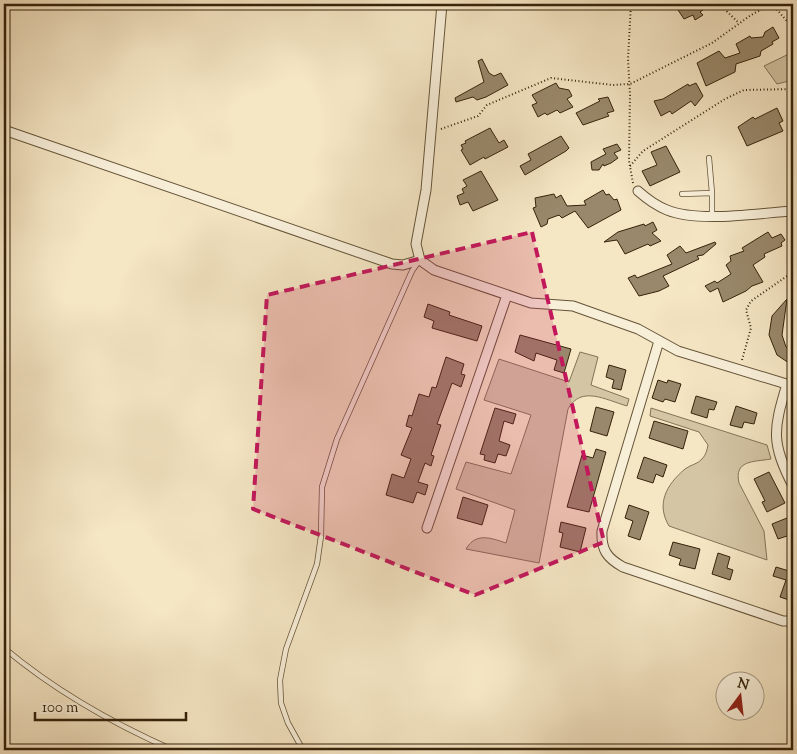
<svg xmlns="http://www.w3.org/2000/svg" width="797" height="754" viewBox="0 0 797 754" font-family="'Sorts Mill Goudy',serif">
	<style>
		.green { fill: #d4c5a4; stroke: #847457 }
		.building { fill: #99886b; stroke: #35230a }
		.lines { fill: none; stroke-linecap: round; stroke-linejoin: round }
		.lane-casing { stroke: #655438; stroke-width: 6 }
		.street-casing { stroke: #655438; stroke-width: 11 }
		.path { stroke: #35230a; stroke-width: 2; stroke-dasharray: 1 2.5; stroke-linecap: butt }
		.lane { stroke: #f8efd9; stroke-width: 4.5 }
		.street { stroke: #f8efd9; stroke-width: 9 }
		.marked { fill: #c2185b; fill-opacity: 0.2; stroke: #c2185b; stroke-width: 4; stroke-dasharray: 10 6; stroke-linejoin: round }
	</style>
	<rect width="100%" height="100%" fill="#f5e6c4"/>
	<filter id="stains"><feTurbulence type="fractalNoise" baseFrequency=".004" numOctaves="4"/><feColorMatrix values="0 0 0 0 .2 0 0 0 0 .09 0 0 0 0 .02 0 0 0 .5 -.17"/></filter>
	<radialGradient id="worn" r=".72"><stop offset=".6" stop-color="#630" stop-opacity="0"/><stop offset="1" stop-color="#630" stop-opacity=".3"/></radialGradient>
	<path class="green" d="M793 52V80L777 84 764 66Z
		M580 352 598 357 591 385 629 399 627 406C606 400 581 385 568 409L539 563 466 549C476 532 491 538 506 543L515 510 456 489 466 462 511 474 531 415 484 400 499 359 569 382Z
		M651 408 767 445 771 459C753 462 734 460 739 483L764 531 767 560 669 526C656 504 666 485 685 469 690 465 698 464 702 459 706 455 707 450 708 445L699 432 650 416Z"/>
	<path class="building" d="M674 4H711L700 12 703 15 695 20 693 15 684 19Z
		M773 27 779 38 772 42 773 44 761 51 760 56 736 64 735 72 706 86 697 63 719 51 725 58 740 53 736 44 750 36 751 38 763 37 765 32Z
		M482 59 489 73 494 76 501 73 508 85 486 97 477 100 473 97 456 102 455 98 484 82 478 61Z
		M556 83 559 88 569 90 572 96 567 99 573 107 560 113 557 110 547 115 545 113 538 117 532 105 537 103 532 95Z
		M696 83 703 96 695 106 691 101 672 114 670 111 661 116 654 101 663 99 688 84 689 86Z
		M608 97 614 111 607 113 609 116 583 125 576 113 600 101 598 99Z
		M777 108 783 121 779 123 783 131 747 146 738 127 753 117 755 119Z
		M490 128 499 143 504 140 508 147 485 159 484 157 470 165 461 150 463 149 461 145 466 143 465 141Z
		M561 136 569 148 566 151 525 175 520 166 531 160 528 154Z
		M617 144 621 150 614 153 618 158 611 163 604 166 603 164 599 170H592L591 162 606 154 603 149Z
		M666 146 680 172 650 186 642 171 657 165 651 152Z
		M481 171 498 200 473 211 468 202 460 205 457 196 464 193 462 189 467 186 463 180Z
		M603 190 606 195 609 194 614 200 617 199 621 210 588 228 575 211 562 218 559 215 548 219 547 224 541 227 533 208 536 207 535 198 554 194 556 198 561 195 567 206 586 205 584 201Z
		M653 222 657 230 652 233 661 241 650 246 648 244 625 254 617 240 604 242 618 232 644 224 645 226Z
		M768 232 772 238 781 234 785 240 781 243 782 246 764 254 765 257 753 265 763 282 752 286 746 291 723 302 718 288 710 292 705 286 715 281 717 283 731 274 726 265 731 261 730 256 744 251 742 248Z
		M715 242 716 244 703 255 697 256 699 259 663 276 669 286 659 291 639 296 628 278 635 275 637 278 672 264 667 255 680 246 686 253Z
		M787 299 782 335 786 347 793 352 789 363 777 355 769 335 772 316Z
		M428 304 450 312 449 315 482 326 477 341 432 328 434 321 424 317Z
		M520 335 571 349 564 373 554 370 557 360 536 353 534 361 515 352Z
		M446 357 464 364 461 374 465 375 461 387 452 383 437 424 441 425 431 455 434 456 431 466 425 463 418 482 428 485 425 495 417 492 413 503 386 495 392 474 404 478 411 459 401 455 412 428 406 426 409 415 412 416 419 394 429 397 432 387 436 388Z
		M609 365 626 370 621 390 612 388 614 380 606 377Z
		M658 380 667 383 668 380 681 384 675 402 665 399 663 402 652 398Z
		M696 396 717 402 714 410 709 409 707 418 691 413Z
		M736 406 757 413 754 424 744 422 742 428 730 425Z
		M596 407 614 412 607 436 590 431Z
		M495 408 516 414 513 424 504 421 499 441 510 445 506 456 498 454 495 463 484 460 485 455 480 454Z
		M654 421 688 431 683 449 649 438Z
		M596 449 606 452 589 512 567 507 582 455 593 458Z
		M644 457 667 465 663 477 656 474 653 483 637 478Z
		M769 472 785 503 767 512 762 502 765 501 754 479Z
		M463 497 488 505 482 525 457 518Z
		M629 505 649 512 640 540 628 536 633 521 625 518Z
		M792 516 793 534 778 539 772 524Z
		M561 522 586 528 580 552 560 547 563 533 559 532Z
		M673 542 700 549 695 569 679 565 681 559 669 555Z
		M718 553 730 557 727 568 733 570 730 580 712 574Z
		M792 562 793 589 789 600 780 597 786 580 773 576 776 567 789 571Z"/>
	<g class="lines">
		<g class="lane-casing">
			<path id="lane" d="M709 158 712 193
				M682 194 712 193V215
				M4 648C54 690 114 724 173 750
				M303 750 288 723 281 703 280 680 286 649 317 564 321 536 322 487 337 439 412 271 419 261"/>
		</g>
		<g class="street-casing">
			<path id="street" d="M442 4 426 190 416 244 420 260 434 270 531 303 573 306 638 329 678 351 793 386
				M4 130 392 264 403 265 420 260
				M638 191C647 199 657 206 667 210 699 223 758 213 793 211
				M659 341 602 531C601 550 607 558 623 567L783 621H793
				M787 384C773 430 771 443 793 486
				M427 528 507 295"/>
		</g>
		<path class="path" d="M631 4 628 59 630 95 629 161 633 183
			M719 4 739 23
			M772 4 793 28
			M441 129 478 116 487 105 551 78 613 85 630 84 712 43 751 15 772 4
			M630 166 643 151 725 99 744 90 793 89
			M742 360 751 328 746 310 751 301 793 272"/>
		<use href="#lane" class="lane"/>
		<use href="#street" class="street"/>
	</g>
	<path class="marked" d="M532 232 604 542 475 595 253 509 267 295Z"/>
	<rect width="797" height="754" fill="none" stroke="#f5e6c4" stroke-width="20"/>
	<rect x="5" y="5" width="787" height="744" fill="none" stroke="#35230a" stroke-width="2.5"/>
	<rect x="10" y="10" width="777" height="734" fill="none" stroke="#35230a"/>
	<g transform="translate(740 696) rotate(15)"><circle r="24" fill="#f8efd9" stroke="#aa9d86"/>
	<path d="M0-4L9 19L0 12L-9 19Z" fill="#8f2418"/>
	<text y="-8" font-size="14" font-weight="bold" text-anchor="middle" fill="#35230a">N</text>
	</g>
	<path d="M35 712v8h151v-8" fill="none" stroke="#35230a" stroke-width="2.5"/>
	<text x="42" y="712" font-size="15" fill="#35230a" stroke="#f8efd9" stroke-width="4" paint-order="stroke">100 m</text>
	<rect width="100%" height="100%" filter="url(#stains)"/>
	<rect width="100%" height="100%" fill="url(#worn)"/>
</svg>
